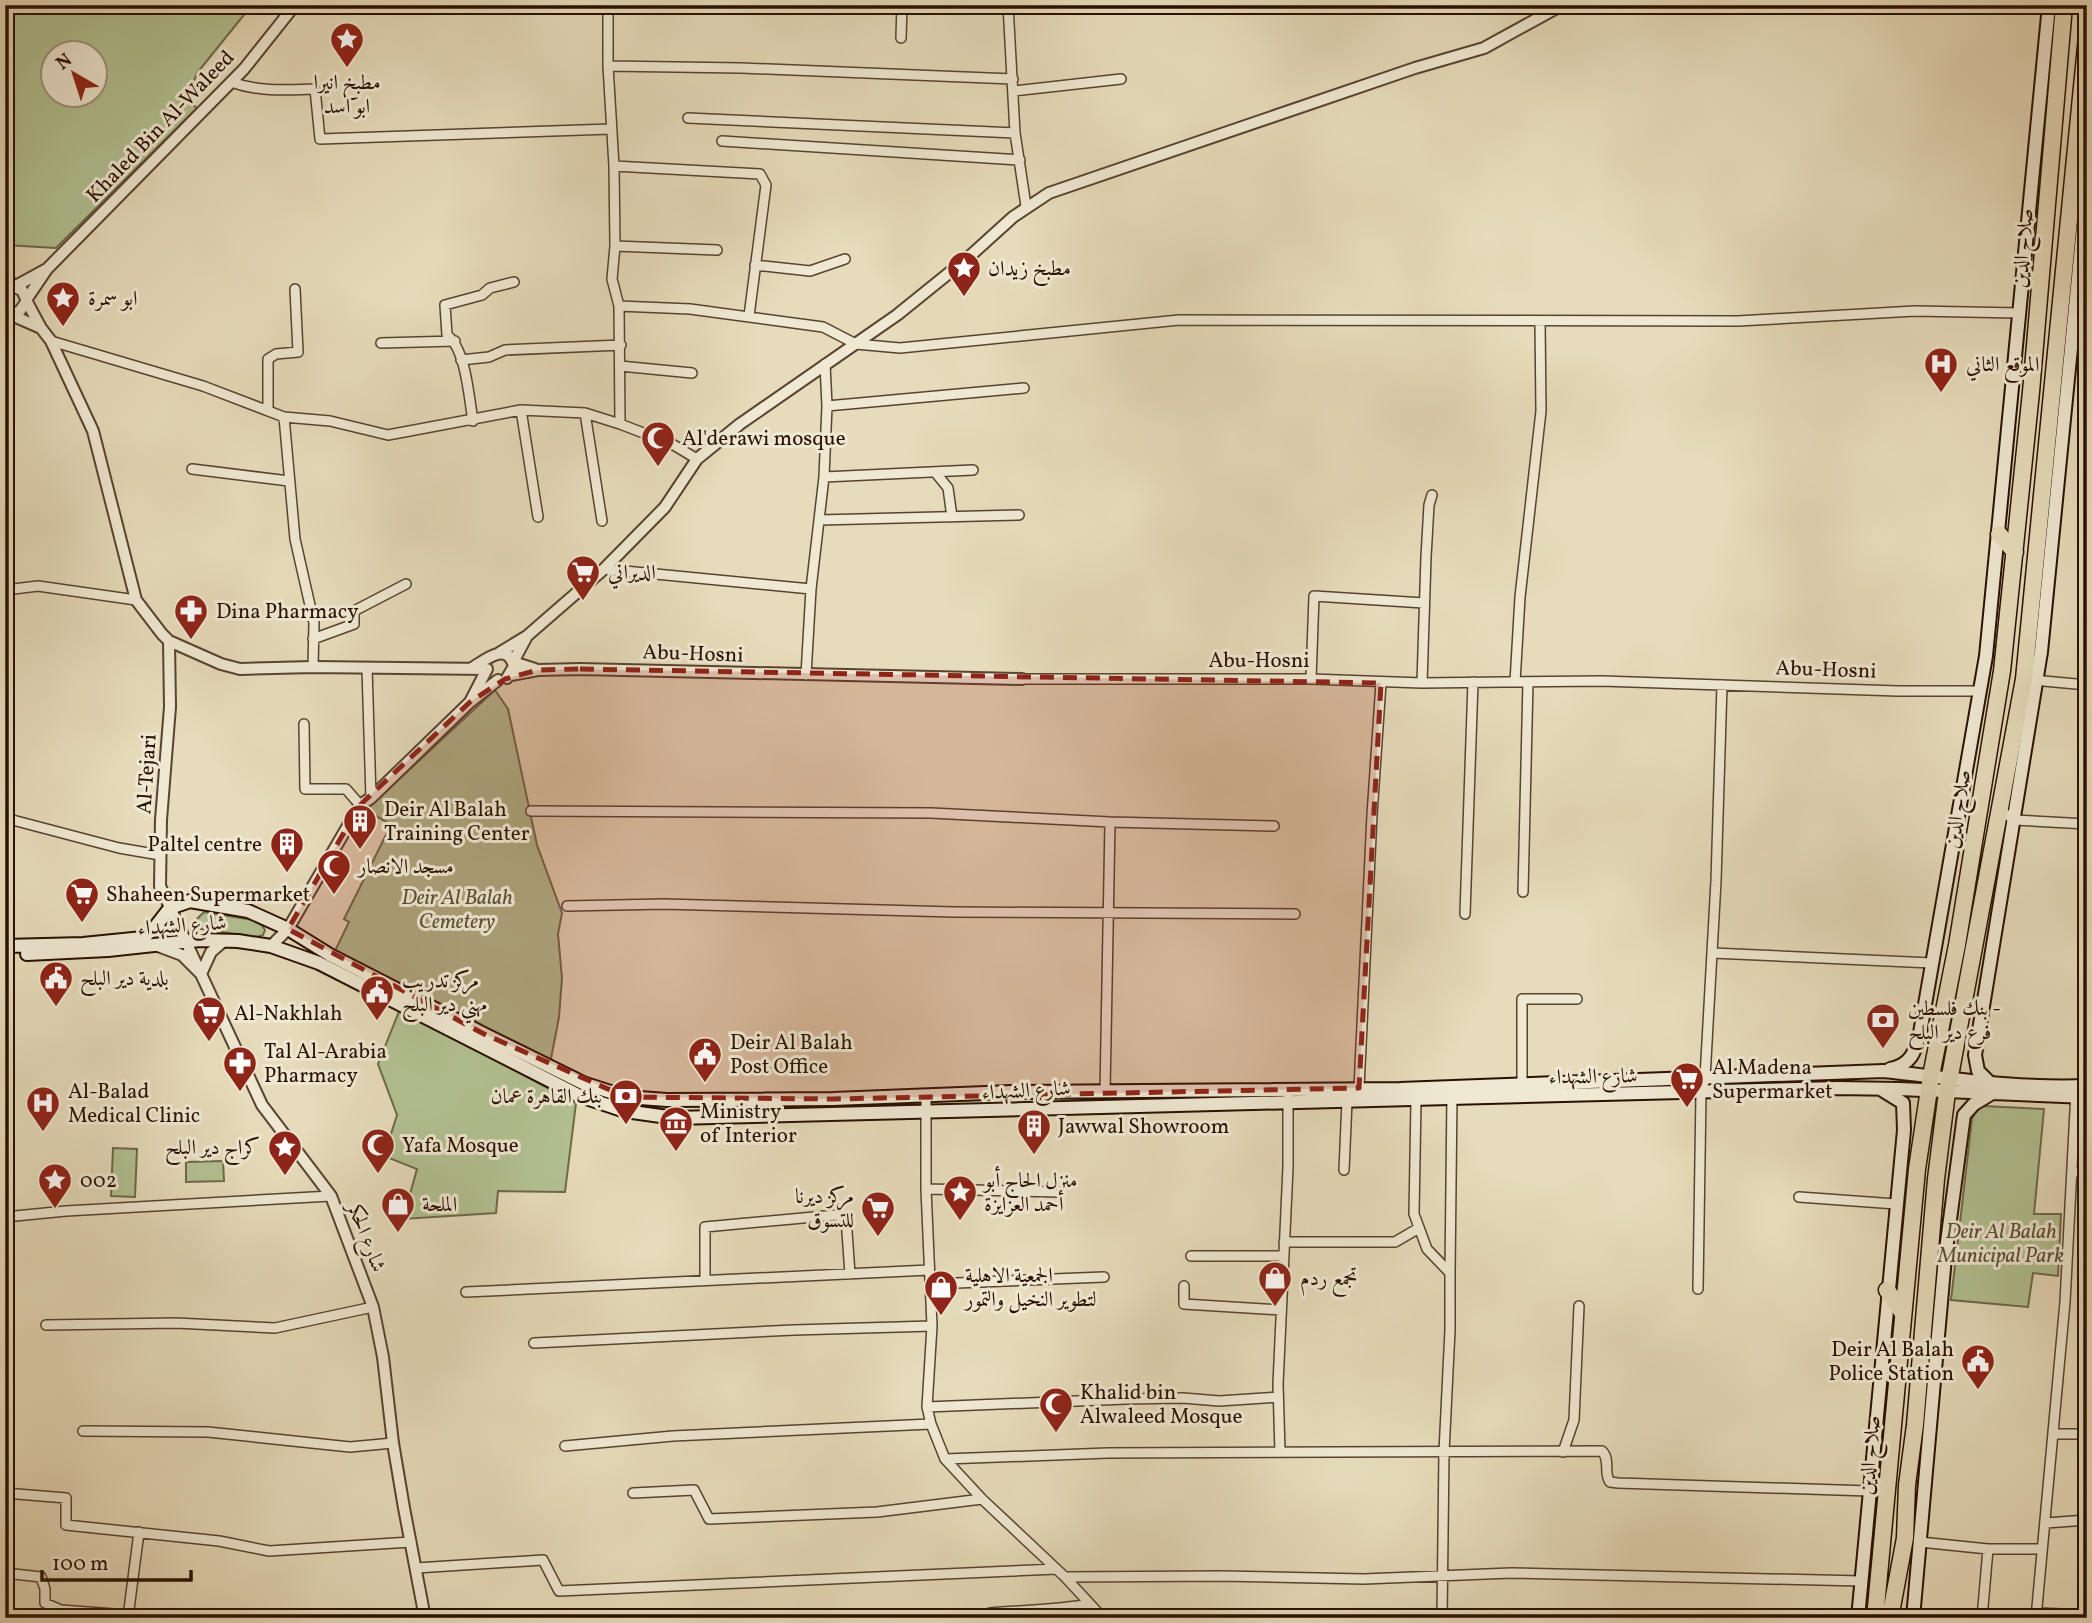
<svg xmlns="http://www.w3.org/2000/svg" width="2092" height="1623" viewBox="0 0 2092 1623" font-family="Vollkorn,Amiri,serif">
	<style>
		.green { fill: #b2c192; stroke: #6e684a; stroke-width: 2; fill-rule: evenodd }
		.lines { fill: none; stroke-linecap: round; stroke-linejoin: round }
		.minor-casing { stroke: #584330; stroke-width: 12 }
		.tertiary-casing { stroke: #584330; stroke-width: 14 }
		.secondary-casing { stroke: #291002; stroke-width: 16 }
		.trunk-casing { stroke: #291002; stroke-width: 19 }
		.minor { stroke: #efe8d2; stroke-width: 9 }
		.tertiary { stroke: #efe8d2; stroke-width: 10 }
		.secondary { stroke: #efe8d2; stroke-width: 12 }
		.trunk { stroke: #e6dbba; stroke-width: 16 }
		.marked { fill: #8f2418; fill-opacity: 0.2; stroke: #8f2418; stroke-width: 5; stroke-dasharray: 14 9; stroke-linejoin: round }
		.labels { text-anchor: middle; stroke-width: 6; stroke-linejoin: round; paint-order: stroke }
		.poi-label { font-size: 21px; fill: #291002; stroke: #efe8d2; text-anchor: start }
		.street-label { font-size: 21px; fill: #291002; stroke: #efe8d2 }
		.park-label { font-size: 21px; font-style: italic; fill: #594e34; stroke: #efe8d2 }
	</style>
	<rect width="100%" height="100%" fill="#e6dbba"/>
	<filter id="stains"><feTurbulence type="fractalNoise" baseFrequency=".00286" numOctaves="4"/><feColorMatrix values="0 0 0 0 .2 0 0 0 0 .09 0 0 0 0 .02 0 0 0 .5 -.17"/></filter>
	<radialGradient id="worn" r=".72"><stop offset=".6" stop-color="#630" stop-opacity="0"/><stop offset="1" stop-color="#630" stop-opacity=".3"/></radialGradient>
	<path class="green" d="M5 5H252L197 73 187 100 197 108 56 248 5 245ZM52 52H94V94H52Z
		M495 690 508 709 537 845 562 913 558 934 562 978 559 1017 550 1064 334 953 349 922 344 919 391 825 366 810Z
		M204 912 259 921 265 930 263 935 257 937 201 929 197 925V919Z
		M400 1009 576 1103 565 1192 498 1191 496 1213 403 1219 417 1169 384 1156 397 1115 378 1064Z
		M1983 1106 2044 1109 2034 1214H2061L2058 1276 2033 1273 2028 1307 1951 1300 1972 1119 1975 1112Z
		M113 1148 137 1149 135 1197 111 1196Z
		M223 1161 224 1181 186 1182V1162Z"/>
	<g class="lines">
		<g class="minor-casing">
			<path id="minor" d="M608 5V66L614 166 615 246 612 279 619 306 620 424
				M1008 5 1015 133 1026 206
				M901 38 902 5
				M608 66 741 68 1013 79
				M231 82C259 92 286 90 315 89L320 139 611 129
				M1014 91 1121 79
				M688 118 1015 133
				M722 141 1020 160
				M614 166 760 174 766 185 749 316
				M615 246 717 250
				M755 265 810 271 845 259
				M619 306 690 309 823 327 856 344 900 348 1179 320 1738 321 1915 311 2019 313
				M2076 308 2087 306
				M51 341 203 386 284 417 330 421 388 435 521 410 585 413 620 424 672 444 697 459
				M381 343 455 341
				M461 360 489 357 505 350 621 345
				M620 366 692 373
				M827 406 1024 388
				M521 410 538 517
				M268 411V359L276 354 298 352 295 289
				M585 413 602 521
				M284 417 295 539 314 623 313 667
				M473 421C469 398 466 349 447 335L445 305 482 295 490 288 514 282
				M192 469 289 481
				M935 472 948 488 952 517
				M824 477 973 470
				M819 520 1019 515
				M604 569 811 589
				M5 590 38 586 136 600
				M313 639 354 624V611L406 584
				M367 668 371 798
				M806 675 811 589 824 477 827 406 825 364
				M1022 679H1311L1422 683 1602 681 1898 691H1980
				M1311 679 1314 596 1424 603
				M2033 680 2087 685
				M1515 682 1520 597 1541 411 1540 322
				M1422 683 1426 557 1429 505 1432 495
				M304 724 305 789H346L360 805
				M531 811 931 813 1110 822 1274 826
				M2001 811 2015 820 2087 824
				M5 818 119 848 160 855
				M1523 892 1528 682
				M567 906 664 904 954 912 1295 914
				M1465 914 1473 682
				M1713 953 1932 963
				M1522 1084V999H1577
				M1359 1088 1372 815 1381 683
				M1105 1092 1110 822
				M926 1096V1189L932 1326 927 1407 931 1424 945 1459 982 1499 1065 1577 1103 1618
				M1416 1100 1414 1214 1427 1249 1450 1273V1330L1444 1452 1442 1618
				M1344 1170 1347 1101
				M2072 1172H2087
				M926 1189 1059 1192
				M1799 1197 1896 1204
				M5 1217 66 1211 331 1196
				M1284 1242H1395L1419 1228
				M1191 1256H1283
				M1450 1273 1452 1095
				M705 1280V1227L836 1215 846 1218 850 1274
				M932 1284 1104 1277
				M1184 1286V1304L1281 1310
				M1698 1289 1701 1093 1705 1078 1716 881 1722 685
				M466 1292 929 1270
				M46 1325 176 1323 275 1328 373 1307
				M534 1343 794 1330 932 1326
				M927 1407 1126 1399 1183 1398 1219 1401 1278 1397
				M83 1431 208 1432 350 1447 393 1443
				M2054 1434H2087
				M565 1446 673 1436 931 1424
				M1280 1452 1278 1384 1288 1167V1098
				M1563 1452 1574 1420 1579 1306
				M945 1459 1108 1453 1602 1451C1611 1460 1603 1473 1610 1482L1618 1483 1869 1491
				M5 1493 66 1498V1525L219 1541 269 1551 411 1542
				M633 1493 694 1490 709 1519 877 1512 982 1499
				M2046 1523 2087 1520
				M1920 1542 1988 1549H2041
				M416 1568 543 1560 559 1591 1056 1569
				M5 1573 41 1577 45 1589V1603L61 1610 128 1615
				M1065 1577 1222 1576 1364 1579 1511 1573 1861 1581
				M2037 1613 2087 1615
				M128 1617 139 1532
				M990 1618V1613C1024 1610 1057 1610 1090 1604
				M1982 1618 1988 1549
				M2036 1618 2065 1302 2076 1091"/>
		</g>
		<g class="tertiary-casing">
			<path id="tertiary" d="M47 269 244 69 295 5
				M5 275 14 287 47 269 26 300 41 328 51 341 93 431 136 600 162 634 169 641 221 664 240 669 313 667 487 669 470 702
				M5 289 14 287 22 290 27 301 19 312 11 313 5 311
				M9 314 41 328
				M526 638 513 662 535 669
				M169 641 170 707 161 820 160 886 262 1105 331 1196 373 1307 383 1357 393 1443 404 1508 425 1618
				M499 653 527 636 604 569 665 507 697 459 740 424 897 315 970 256 1013 217 1049 193 1415 68 1484 48 1562 5
				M472 668C485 660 507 641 514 666L507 678
				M511 675 538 670 580 669 1022 679
				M158 946 182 955 201 974 211 952 225 940
				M271 946 288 929 360 805 371 798 470 702 498 680"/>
		</g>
		<g class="secondary-casing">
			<path id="secondary" d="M5 946 83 944 143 938 156 926 170 908 190 901 248 911 288 929 330 955 484 1034 583 1083 626 1097 667 1100 833 1099 1011 1092 1400 1089 1883 1071C1950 1078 2018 1089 2087 1086
				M27 954 108 950 200 940 238 941 271 946 319 963 580 1096 625 1111 675 1118 1838 1088 1899 1089 2087 1097
				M1890 1069C1911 1065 1915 1052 1920 1033L1986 656 2049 5
				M1990 1083 1978 1071 1975 1055 2041 652 2087 186
				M1858 1618 1904 1130 1903 1103 1882 1090
				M1913 1618 1945 1257 1964 1115 1974 1104 1989 1095"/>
		</g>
		<g class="trunk-casing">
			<path id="trunk" d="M1999 534 2015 552
				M1887 1290 1902 1312
				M1875 1618 1917 1169 1931 1076 1957 945 2002 671 2031 392 2064 5
				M1890 1618 1905 1538 1907 1485 1915 1425 1936 1179 1947 1092 2024 679 2087 36"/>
		</g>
		<use href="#minor" class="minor"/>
		<use href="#tertiary" class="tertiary"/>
		<use href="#secondary" class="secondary"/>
		<use href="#trunk" class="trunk"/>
	</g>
	<path class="marked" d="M580 669 1381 683 1359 1088 833 1099 626 1097 484 1034 288 929 360 805 470 702 505 679 538 670Z"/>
	<defs>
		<g id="sight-pin" transform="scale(1.75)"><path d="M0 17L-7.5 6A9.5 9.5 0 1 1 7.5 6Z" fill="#8f2418" stroke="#efe8d2"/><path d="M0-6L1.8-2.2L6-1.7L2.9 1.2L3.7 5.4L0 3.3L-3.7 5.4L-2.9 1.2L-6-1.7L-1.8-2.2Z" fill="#fff"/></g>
		<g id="hospital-pin" transform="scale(1.75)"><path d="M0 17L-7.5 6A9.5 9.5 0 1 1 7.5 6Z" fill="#8f2418" stroke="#efe8d2"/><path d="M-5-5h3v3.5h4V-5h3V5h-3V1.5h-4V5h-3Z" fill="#fff"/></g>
		<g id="mosque-pin" transform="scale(1.75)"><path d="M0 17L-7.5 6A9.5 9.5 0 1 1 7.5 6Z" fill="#8f2418" stroke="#efe8d2"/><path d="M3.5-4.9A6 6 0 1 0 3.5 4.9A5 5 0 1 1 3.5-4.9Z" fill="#fff"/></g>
		<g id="supermarket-pin" transform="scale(1.75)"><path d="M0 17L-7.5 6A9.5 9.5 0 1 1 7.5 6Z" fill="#8f2418" stroke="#efe8d2"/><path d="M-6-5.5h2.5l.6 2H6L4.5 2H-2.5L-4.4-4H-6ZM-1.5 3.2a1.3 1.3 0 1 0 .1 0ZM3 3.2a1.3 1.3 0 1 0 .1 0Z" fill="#fff"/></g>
		<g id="pharmacy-pin" transform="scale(1.75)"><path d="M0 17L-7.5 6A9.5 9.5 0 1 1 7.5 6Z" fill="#8f2418" stroke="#efe8d2"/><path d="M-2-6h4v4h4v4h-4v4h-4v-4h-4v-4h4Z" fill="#fff"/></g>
		<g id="building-pin" transform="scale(1.75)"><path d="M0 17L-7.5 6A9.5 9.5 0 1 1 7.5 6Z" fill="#8f2418" stroke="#efe8d2"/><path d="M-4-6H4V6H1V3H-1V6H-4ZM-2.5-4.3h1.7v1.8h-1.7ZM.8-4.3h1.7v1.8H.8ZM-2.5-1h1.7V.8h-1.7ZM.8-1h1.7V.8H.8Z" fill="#fff"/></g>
		<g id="civic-pin" transform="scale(1.75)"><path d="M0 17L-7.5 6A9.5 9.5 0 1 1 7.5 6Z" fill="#8f2418" stroke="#efe8d2"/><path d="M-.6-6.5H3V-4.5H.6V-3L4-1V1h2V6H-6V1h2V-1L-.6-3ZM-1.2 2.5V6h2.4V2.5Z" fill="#fff"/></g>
		<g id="bank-pin" transform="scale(1.75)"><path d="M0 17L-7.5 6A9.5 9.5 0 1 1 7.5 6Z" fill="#8f2418" stroke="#efe8d2"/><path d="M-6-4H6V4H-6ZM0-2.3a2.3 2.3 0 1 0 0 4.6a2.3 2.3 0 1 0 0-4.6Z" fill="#fff"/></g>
		<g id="museum-pin" transform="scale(1.75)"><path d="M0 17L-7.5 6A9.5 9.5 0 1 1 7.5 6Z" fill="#8f2418" stroke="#efe8d2"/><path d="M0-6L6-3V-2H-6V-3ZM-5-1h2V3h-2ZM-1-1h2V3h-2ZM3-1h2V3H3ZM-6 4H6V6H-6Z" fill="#fff"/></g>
		<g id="shop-pin" transform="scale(1.75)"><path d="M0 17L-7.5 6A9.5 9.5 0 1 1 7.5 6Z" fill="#8f2418" stroke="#efe8d2"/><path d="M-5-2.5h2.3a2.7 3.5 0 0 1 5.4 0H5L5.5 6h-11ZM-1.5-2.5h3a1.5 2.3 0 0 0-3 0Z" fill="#fff"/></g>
	</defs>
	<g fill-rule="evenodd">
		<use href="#sight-pin" x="347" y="39"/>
		<use href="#sight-pin" x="964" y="268"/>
		<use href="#sight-pin" x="63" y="298"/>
		<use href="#hospital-pin" x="1941" y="364"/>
		<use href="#mosque-pin" x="658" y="438"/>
		<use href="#supermarket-pin" x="583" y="572"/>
		<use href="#pharmacy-pin" x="191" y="611"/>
		<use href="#building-pin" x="360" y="821"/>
		<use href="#building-pin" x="287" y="844"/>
		<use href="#mosque-pin" x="334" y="866"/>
		<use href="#supermarket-pin" x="82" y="894"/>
		<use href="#civic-pin" x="56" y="978"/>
		<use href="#civic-pin" x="377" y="992"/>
		<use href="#supermarket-pin" x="209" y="1013"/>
		<use href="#bank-pin" x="1883" y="1020"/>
		<use href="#civic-pin" x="705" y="1054"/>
		<use href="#pharmacy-pin" x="240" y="1063"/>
		<use href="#supermarket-pin" x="1687" y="1079"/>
		<use href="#bank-pin" x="626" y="1096"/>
		<use href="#hospital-pin" x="43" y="1103"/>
		<use href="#museum-pin" x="676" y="1123"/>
		<use href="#building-pin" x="1034" y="1126"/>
		<use href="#mosque-pin" x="378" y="1145"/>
		<use href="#sight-pin" x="285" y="1147"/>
		<use href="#sight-pin" x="55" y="1180"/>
		<use href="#sight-pin" x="960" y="1192"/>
		<use href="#shop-pin" x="398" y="1204"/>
		<use href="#supermarket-pin" x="878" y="1208"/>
		<use href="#shop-pin" x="1275" y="1278"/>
		<use href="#shop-pin" x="941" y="1287"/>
		<use href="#civic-pin" x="1978" y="1361"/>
		<use href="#mosque-pin" x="1056" y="1404"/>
	</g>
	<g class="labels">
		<g class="poi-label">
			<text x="347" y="89" text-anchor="middle">مطبخ انيرا<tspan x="347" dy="24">ابو اسد</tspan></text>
			<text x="988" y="275">مطبخ زيدان</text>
			<text x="88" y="305">ابو سمرة</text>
			<text x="1966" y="371">الموقع الثاني</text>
			<text x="682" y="445">Al'derawi mosque</text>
			<text x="608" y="579">الديراني</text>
			<text x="216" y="618">Dina Pharmacy</text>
			<text x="384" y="816">Deir Al Balah<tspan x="384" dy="24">Training Center</tspan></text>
			<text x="262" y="851" text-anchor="end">Paltel centre</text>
			<text x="358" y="873">مسجد الانصار</text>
			<text x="106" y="901">Shaheen Supermarket</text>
			<text x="80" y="985">بلدية دير البلح</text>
			<text x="402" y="987">مركز تدريب<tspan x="402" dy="24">مهني دير البلح</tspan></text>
			<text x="1908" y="1015">بنك فلسطين -<tspan x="1908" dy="24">فرع دير البلح</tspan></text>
			<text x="234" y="1020">Al-Nakhlah</text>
			<text x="730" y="1049">Deir Al Balah<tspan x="730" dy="24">Post Office</tspan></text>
			<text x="264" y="1058">Tal Al-Arabia<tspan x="264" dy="24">Pharmacy</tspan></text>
			<text x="1712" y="1074">Al Madena<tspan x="1712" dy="24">Supermarket</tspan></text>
			<text x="68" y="1098">Al-Balad<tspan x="68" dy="24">Medical Clinic</tspan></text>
			<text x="602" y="1103" text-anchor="end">بنك القاهرة عمان</text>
			<text x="700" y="1118">Ministry<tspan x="700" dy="24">of Interior</tspan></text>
			<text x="1058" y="1133">Jawwal Showroom</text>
			<text x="402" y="1152">Yafa Mosque</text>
			<text x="260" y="1154" text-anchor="end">كراج دير البلح</text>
			<text x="80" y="1187">002</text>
			<text x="984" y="1187">منزل الحاج أبو<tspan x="984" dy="24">أحمد العزايزة</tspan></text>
			<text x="854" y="1203" text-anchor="end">مركز ديرنا<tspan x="854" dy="24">للتسوق</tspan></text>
			<text x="422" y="1211">الملحة</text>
			<text x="965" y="1282">الجمعية الاهلية<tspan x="965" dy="24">لتطوير النخيل والتمور</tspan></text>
			<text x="1300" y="1285">تجمع ردم</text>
			<text x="1954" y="1356" text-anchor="end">Deir Al Balah<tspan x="1954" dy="24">Police Station</tspan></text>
			<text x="1080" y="1399">Khalid bin<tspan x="1080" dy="24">Alwaleed Mosque</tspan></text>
		</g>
		<g class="street-label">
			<text transform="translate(160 126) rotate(-46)" y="7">Khaled Bin Al-Waleed</text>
			<text transform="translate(2022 248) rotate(-85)" y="7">صلاح الدين</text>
			<text transform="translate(693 653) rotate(2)" y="7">Abu-Hosni</text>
			<text x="1259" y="667">Abu-Hosni</text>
			<text transform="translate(1826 669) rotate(2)" y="7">Abu-Hosni</text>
			<text transform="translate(146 774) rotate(-86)" y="7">Al-Tejari</text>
			<text transform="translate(1957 809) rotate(-81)" y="7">صلاح الدين</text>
			<text transform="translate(182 925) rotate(-4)" y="7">شارع الشهداء</text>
			<text transform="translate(1593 1076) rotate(-1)" y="7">شارع الشهداء</text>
			<text transform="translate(1026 1090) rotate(-3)" y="7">شارع الشهداء</text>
			<text transform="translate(367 1237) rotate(69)" y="7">شارع الحكر</text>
			<text transform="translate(1869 1455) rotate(-85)" y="7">صلاح الدين</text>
		</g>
		<g class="park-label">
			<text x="457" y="904">Deir Al Balah<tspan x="457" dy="24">Cemetery</tspan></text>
			<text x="2001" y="1238">Deir Al Balah<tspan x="2001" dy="24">Municipal Park</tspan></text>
		</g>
	</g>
	<rect width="2092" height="1623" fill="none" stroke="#e6dbba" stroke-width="28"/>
	<rect x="7" y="7" width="2078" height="1609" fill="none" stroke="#291002" stroke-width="3.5"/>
	<rect x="14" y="14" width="2064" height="1595" fill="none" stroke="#291002" stroke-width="2"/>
	<g transform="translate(74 74) rotate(321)"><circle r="33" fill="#efe8d2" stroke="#a0927f" stroke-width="2"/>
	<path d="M0-5L12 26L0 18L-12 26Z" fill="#8f2418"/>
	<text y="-10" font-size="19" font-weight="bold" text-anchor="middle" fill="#291002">N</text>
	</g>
	<path d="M42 1570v10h149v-10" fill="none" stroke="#291002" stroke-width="3.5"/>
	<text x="52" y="1570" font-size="21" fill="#291002" stroke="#efe8d2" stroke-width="5" paint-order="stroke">100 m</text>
	<rect width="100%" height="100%" filter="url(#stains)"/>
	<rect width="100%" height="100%" fill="url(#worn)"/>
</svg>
